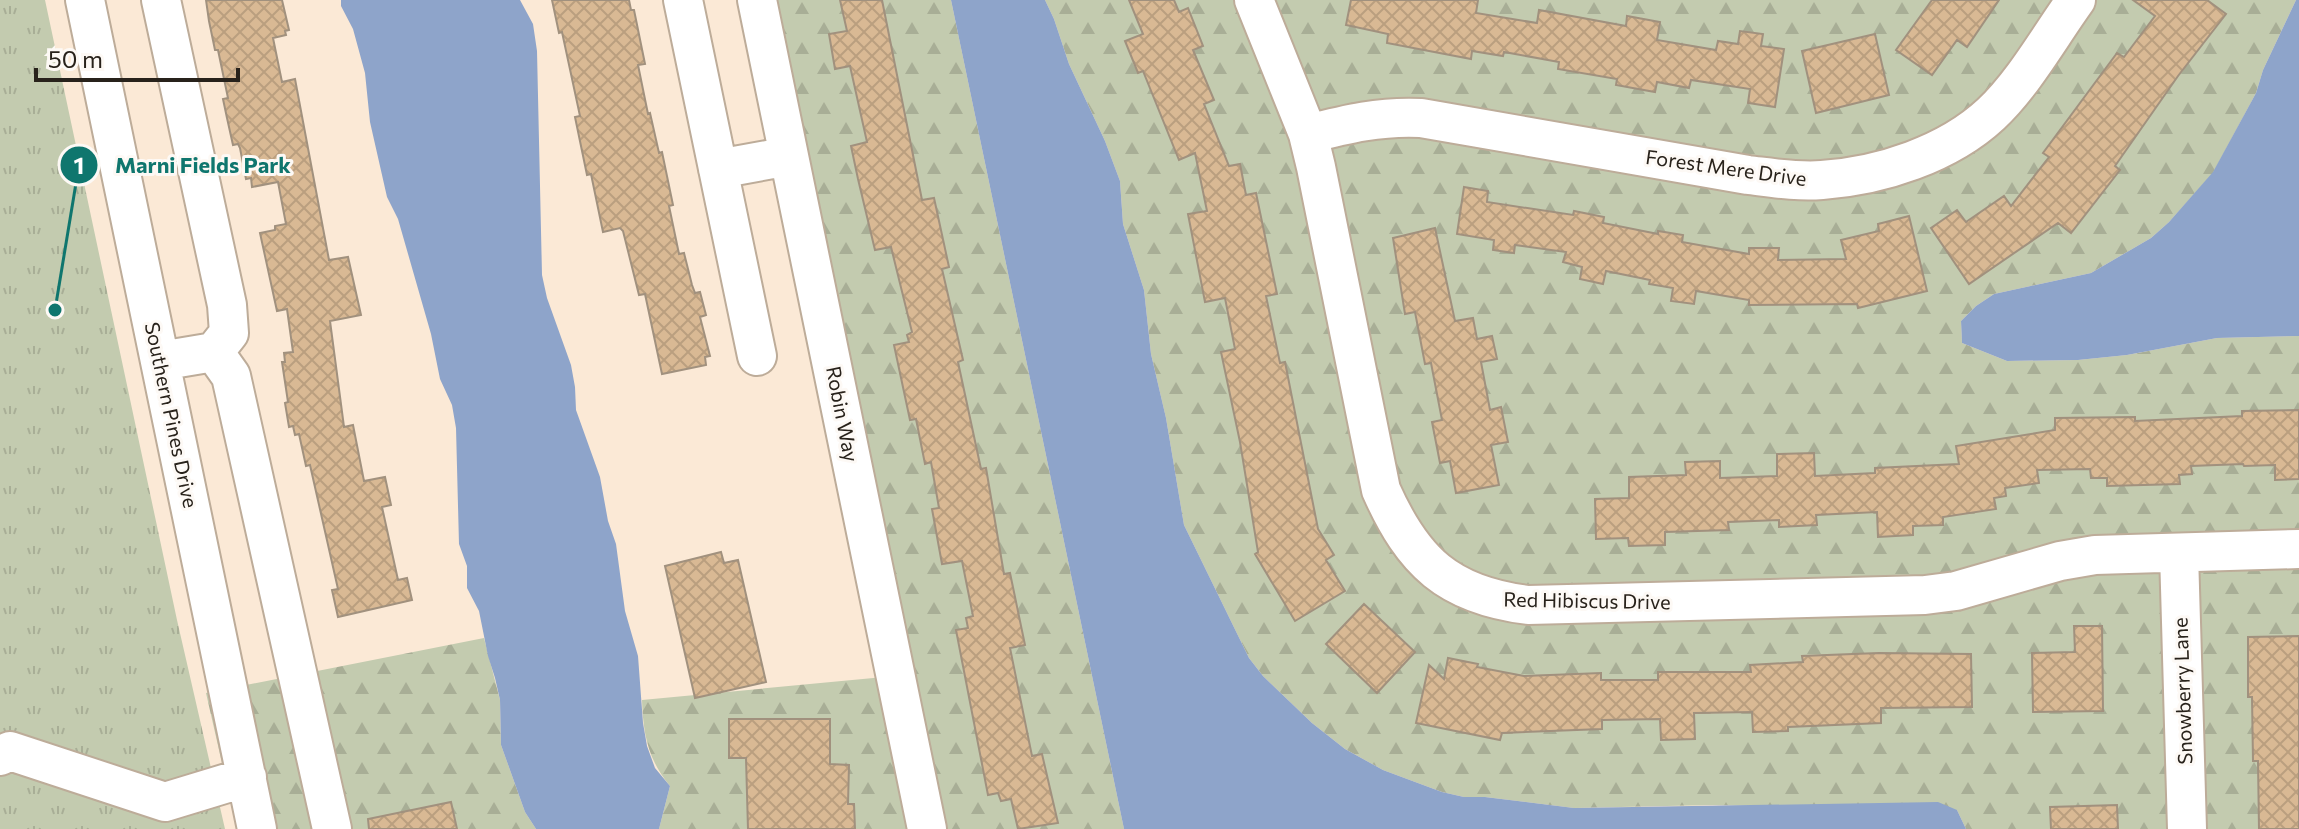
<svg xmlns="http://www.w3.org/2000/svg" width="2299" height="829" viewBox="0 0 2299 829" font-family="Commissioner,sans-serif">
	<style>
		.forest { fill: url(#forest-firs) }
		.park { fill: url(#park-tufts) }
		.water { fill: #8ea4ca }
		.building { fill: url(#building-cross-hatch); stroke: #a1917e; stroke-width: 2 }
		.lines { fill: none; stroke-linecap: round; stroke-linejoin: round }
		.minor-casing { stroke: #bdac99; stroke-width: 42 }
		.minor { stroke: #fff; stroke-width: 38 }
		.labels { text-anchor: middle; stroke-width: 6; stroke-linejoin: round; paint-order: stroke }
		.street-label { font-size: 20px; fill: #28221b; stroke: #fdf9f5 }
		.leader { fill: none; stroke: #0f766e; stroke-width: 3 }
		.callout-dot { fill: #0f766e; stroke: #fdf9f5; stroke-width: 3 }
		.mark-label { font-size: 24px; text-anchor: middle; font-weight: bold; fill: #fff }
		.callout-label { font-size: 22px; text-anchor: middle; font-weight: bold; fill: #0f766e; stroke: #fdf9f5; stroke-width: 6; stroke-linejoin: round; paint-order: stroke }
	</style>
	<defs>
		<pattern id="forest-firs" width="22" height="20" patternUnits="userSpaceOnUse" patternTransform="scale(2)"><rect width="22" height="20" fill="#c3cbaf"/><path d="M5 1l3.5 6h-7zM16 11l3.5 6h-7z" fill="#a8ae96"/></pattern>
		<pattern id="park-tufts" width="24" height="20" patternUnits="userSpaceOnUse" patternTransform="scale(2)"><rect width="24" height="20" fill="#c3cbaf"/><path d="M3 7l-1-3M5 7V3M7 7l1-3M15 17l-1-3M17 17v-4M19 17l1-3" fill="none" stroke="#a8ae96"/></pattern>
		<pattern id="building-cross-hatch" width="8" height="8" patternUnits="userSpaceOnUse" patternTransform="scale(2)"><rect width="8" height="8" fill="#d9b994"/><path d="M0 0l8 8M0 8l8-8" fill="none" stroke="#ba9f7f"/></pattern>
	</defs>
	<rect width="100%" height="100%" fill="#fbe9d6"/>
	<path class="forest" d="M754 0H951L1124 829H659L670 786C648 760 643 733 642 700L884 677Z
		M1045 0H2296L2263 70 2256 93 2213 173 2169 222 2151 238 2091 273 1994 294 1976 306 1961 321 1962 343 2007 361 2078 360 2127 355 2217 338 2299 336V829H1966L1957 810 1713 805 1574 808 1485 797H1464L1442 792 1383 770 1345 749 1312 723 1263 676 1249 658 1184 525 1166 418 1151 354 1144 290 1123 224 1120 181 1105 141 1069 64 1054 19Z
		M484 638 500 700 501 745 525 812 536 829H237L206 693Z"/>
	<path class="park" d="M0 0H45L177 620 225 829H0Z"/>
	<path class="water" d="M341 0H520L533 24 537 51 542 275 547 298 571 365 575 387 576 410 600 477 608 521 616 544 625 611 638 656 643 723 647 746 655 768 670 786 659 829H536L525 812 501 745 500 700 495 678 488 656 479 611 467 588V566L459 544 456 428 452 405 440 379 431 334 398 219 387 197 370 122 365 73 353 29 341 6Z
		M951 0H1045L1054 19 1069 64 1105 141 1120 181 1123 224 1144 290 1151 354 1166 418 1184 525 1249 658 1263 676 1312 723 1345 749 1383 770 1442 792 1464 797H1485L1574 808 1938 802 1957 810 1966 829H1124Z
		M2296 0H2299V336L2217 338 2127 355 2078 360 2007 361 1962 343 1961 321 1976 306 1994 294 2091 273 2151 238 2169 222 2213 172 2256 93 2263 70Z"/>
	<path class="building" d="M206 0H282L289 30 285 31 286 35 273 38 282 82 295 79 329 260 348 257 361 315 330 321 344 427 353 425 364 481 385 477 391 505 382 507 398 580 407 578 412 600 338 617 332 590 338 589 310 465 306 466 299 434 295 435 293 426 289 427 285 403 288 402 282 362H285L284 353 293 352 287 309 277 311 260 233 275 230V226L286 224 278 182 252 187 251 178 246 179 240 148 238 144 233 145 227 118 223 99 228 98 218 50H215L209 21Z
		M552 0H629L631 10H634L645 64 638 65 648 114 650 113 659 153 662 152 673 205 669 206 679 254 684 253 692 285 695 293 700 292 706 315 700 317 710 356 705 357 706 365 662 374 645 294 639 295 623 231 620 228 603 232 591 174 587 175 575 117 580 116 562 32 559 33Z
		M840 0H882L922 200 934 198 949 267 942 269 963 360 958 362 981 469 986 468 1004 574 1010 573 1025 645 1010 648 1032 756 1042 754 1058 823 1018 829 1011 799 1001 801 998 793 988 795 956 630 968 628 966 618 973 616 962 561 942 564 932 509 939 508 931 462 925 464 916 419 910 420 894 345 909 342 907 335 912 332 891 247 875 250 858 179 851 146 867 142 850 66 835 69 829 34 847 31Z
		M1129 0H1174L1179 12 1188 8 1203 46 1193 50 1214 100 1204 104 1229 166 1240 164 1246 195 1256 193 1277 294 1266 296 1280 363 1285 362 1318 529 1334 555 1326 560 1345 591 1295 621 1255 554 1258 552 1240 442 1221 352 1235 349 1225 298 1205 302 1188 214 1207 211 1195 153 1179 160 1143 71 1138 73 1125 41 1143 34Z
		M1351 0H1478L1476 13 1537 23 1539 10 1626 26 1627 16 1660 22 1657 40 1716 50 1718 41 1738 44 1740 31 1763 34 1761 46 1784 49 1775 107 1748 103 1750 89 1691 80 1689 88 1657 82 1655 92 1616 85 1617 79 1558 69 1559 62 1504 52 1503 56 1472 51 1471 59 1387 43 1388 34 1346 25Z
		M1932 0H1999L1967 47 1957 40 1932 75 1896 50Z
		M2133 0H2207L2226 14 2178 76 2115 166 2120 170 2071 233 2058 223 1969 284 1931 228 1957 210 1966 222 2004 196 2011 206 2049 157 2043 153 2117 53 2124 57 2155 16Z
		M1875 34 1889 95 1816 113 1802 51Z
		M1464 187 1488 191 1487 202 1573 215 1574 211 1604 217 1603 223 1658 234V231L1683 235 1682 242 1749 254V248H1779L1778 260 1846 259 1841 240 1879 231 1878 224 1909 216 1927 291 1858 308 1857 304 1749 305V300L1696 291 1694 304 1671 301 1673 288 1649 284 1650 280 1606 271 1603 284 1580 279 1582 267 1563 262 1566 252 1515 245 1514 253 1493 250 1494 240 1457 234Z
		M1435 228 1455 321 1473 318 1477 339 1492 336 1497 359 1481 362 1490 410 1501 407 1508 442 1491 445 1499 485 1456 493 1450 461 1440 463 1432 422 1442 420 1431 363 1425 364 1415 312 1405 314 1393 238Z
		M2299 410V479L2275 480V465L2244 466 2243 464 2191 466 2192 474 2179 475 2180 484 2107 486V478H2091L2090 469 2037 470 2039 483 2005 488 2006 496 1994 498 1996 509 1943 517V525L1913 526V535L1878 537 1877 512 1816 515 1817 525 1779 527V520L1728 522 1729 530 1665 532V545L1629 546 1628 538 1596 539 1595 499 1629 498V477L1686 475 1685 462 1720 461V478L1777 476V454L1814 453 1815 476 1875 473V468L1959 464 1956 446 2055 430V418L2135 417V421L2242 416V411Z
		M721 552 724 563 738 560 766 682 695 698 665 566Z
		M1364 604 1415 652 1377 693 1326 644Z
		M2074 626H2102L2103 711 2033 712 2032 653 2075 652Z
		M2299 636V829H2259L2258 761H2253L2252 697H2248V637Z
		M1879 653 1971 654 1972 707 1881 708V723L1788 727V731L1753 732 1752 712 1694 713 1695 739 1661 740 1660 719 1602 720V729L1502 733 1500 740 1416 723 1429 665 1444 679 1448 658 1478 664 1477 667 1524 676 1601 673V680H1658V672H1751L1750 665 1803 662 1802 656Z
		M729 719H830V764L849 765 848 804H854L855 829H748L746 758H729Z
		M451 802 457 829H369L368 819Z
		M2117 805 2118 829H2051L2050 807Z"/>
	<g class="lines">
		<g class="minor-casing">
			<path id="minor" d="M85 0 257 829
				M683 0 757 356
				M757 0 927 829
				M1254 0 1308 134 1316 167 1381 490C1413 562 1448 595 1528 605L1925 595 1956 591 2060 561 2095 555 2299 549
				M1308 134C1347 124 1380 116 1421 118L1748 175C1773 178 1797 182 1822 180 1881 176 1948 154 1991 114 2024 83 2050 36 2076 0
				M718 169 789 156
				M214 352 231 376 332 829
				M160 361 214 352 229 333 227 305 161 0
				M2179 553 2187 829
				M0 756 10 751 165 802 247 777"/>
		</g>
		<use href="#minor" class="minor"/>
	</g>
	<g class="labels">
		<g class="street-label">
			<text transform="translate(1726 168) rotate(8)" y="7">Forest Mere Drive</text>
			<text transform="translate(842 414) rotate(79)" y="7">Robin Way</text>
			<text transform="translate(171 415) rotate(78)" y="7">Southern Pines Drive</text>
			<text transform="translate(1587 601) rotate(1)" y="7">Red Hibiscus Drive</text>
			<text transform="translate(2183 691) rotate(-92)" y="7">Snowberry Lane</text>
		</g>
	</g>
	<path class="leader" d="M55 310L79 165"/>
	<g class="callout-dot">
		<circle cx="55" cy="310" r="8"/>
		<circle cx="79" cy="165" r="20"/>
	</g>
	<g class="mark-label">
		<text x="79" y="174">1</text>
	</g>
	<g class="callout-label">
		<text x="203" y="173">Marni Fields Park</text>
	</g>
	<path d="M36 68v12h202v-12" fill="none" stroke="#28221b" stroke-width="4"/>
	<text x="48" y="68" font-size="24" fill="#28221b" stroke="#fdf9f5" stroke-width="6" paint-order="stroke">50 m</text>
</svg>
